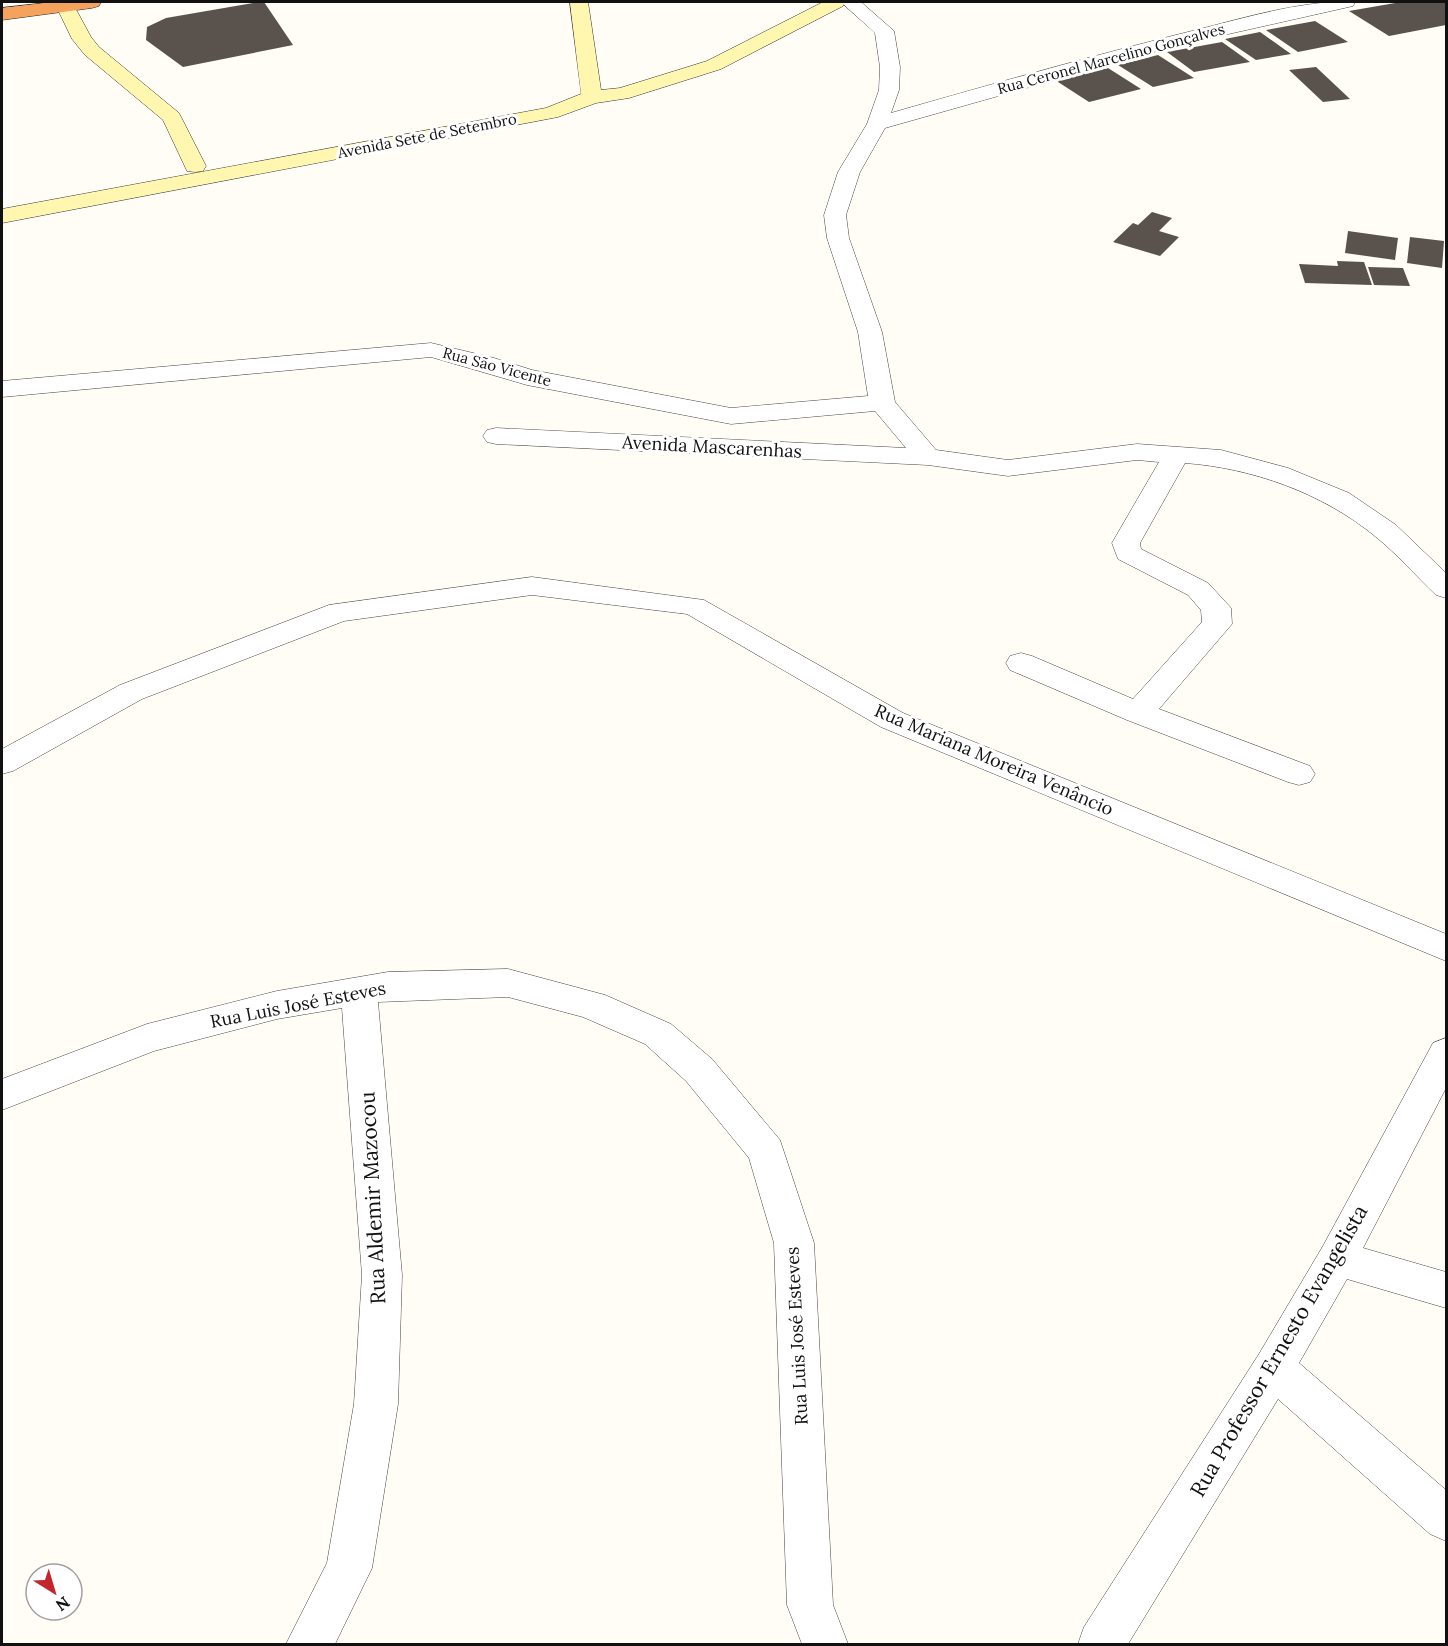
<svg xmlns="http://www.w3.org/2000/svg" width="1448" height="1646" viewBox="0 0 1448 1646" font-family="Lora,serif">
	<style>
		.building { fill: #5a524d }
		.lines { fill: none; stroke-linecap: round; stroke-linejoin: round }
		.street-casing { stroke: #444; stroke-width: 1 }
		.secondary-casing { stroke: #333; stroke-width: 1 }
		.highway-casing { stroke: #222; stroke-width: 1 }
		.street { fill: #fff; fill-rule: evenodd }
		.secondary { fill: #fff6b0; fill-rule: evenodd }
		.highway { fill: #f5a25d; fill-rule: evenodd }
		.labels { text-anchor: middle; stroke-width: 6; stroke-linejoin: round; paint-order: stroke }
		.far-street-label { font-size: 15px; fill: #111; stroke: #fff }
		.street-label { font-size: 18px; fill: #111; stroke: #fff }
		.near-street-label { font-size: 21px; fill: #111; stroke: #fff }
	</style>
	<rect width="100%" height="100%" fill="#fffdf5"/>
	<path class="building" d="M259 2H264L293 45 183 67 146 40 147 27 166 18Z
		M1401 2H1443L1446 3V25L1389 36 1349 11Z
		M1315 21 1348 42 1298 52 1266 30Z
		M1260 32 1291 54 1256 60 1225 39Z
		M1222 42 1250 62 1194 72 1167 52Z
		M1158 55 1194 78 1153 87 1118 65Z
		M1316 67 1350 99 1323 102 1289 70Z
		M1108 68 1141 89 1089 102 1055 80Z
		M1152 212 1172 218 1159 231 1179 237 1160 256 1113 242 1133 223 1138 225Z
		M1348 231 1398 238 1395 260 1345 253Z
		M1410 237 1444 241 1442 268 1407 263Z
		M1337 261 1364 262 1372 285 1305 283 1299 264 1338 266Z
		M1368 267 1403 268 1410 286 1374 285Z"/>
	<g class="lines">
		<g class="street-casing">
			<path id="street" d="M841 2H861L894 31 900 67 899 90 891 113C996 83 1102 53 1208 27 1254 15 1308 0 1355 2L1353 6 1175 46 885 128 860 172 846 215 849 238 882 332 895 402 936 450 1008 460 1137 444 1221 450 1288 468 1349 493 1396 525 1446 573V598L1436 595C1416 576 1397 554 1376 537 1323 493 1252 468 1185 463L1140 543 1141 549 1208 583 1231 608 1232 624 1159 709 1310 766 1315 774 1310 782 1299 785 1288 782 1127 720 1010 670 1006 663 1010 656 1021 653 1032 656 1133 699 1202 622 1201 610 1188 595 1118 559 1112 543 1159 462 1137 460 1008 476 928 465 496 444 487 442 483 436 487 430 496 428 906 448 875 411 731 424 527 385 431 357 2 397V381L431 343 494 358 532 370 731 408 868 396 858 332 827 238 824 215 838 172 867 124 879 90 880 67 875 33Z
				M532 577 704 600 903 713 1446 934V961L881 727 687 614 532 595 344 621 142 699 13 771 2 774V749L120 685 329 605Z
				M508 969 605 995 671 1024 712 1059 780 1140 814 1243 833 1605 848 1644H802L787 1605 774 1243 749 1158 686 1081 645 1044 583 1017 508 997 378 1002 402 1275 398 1404 372 1568 335 1644H286L327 1563 354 1404 362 1275 342 1008 277 1019 154 1051 2 1110V1079L147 1024 277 991 388 972Z
				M1446 1038V1088L1363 1248 1446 1272V1308L1347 1279 1299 1363 1446 1490V1541L1430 1534 1278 1399 1128 1644H1078L1084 1627 1259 1354 1323 1246 1433 1043Z"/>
		</g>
		<g class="secondary-casing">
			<path id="secondary" d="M58 2H72L91 37 99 47 179 113 206 166 203 171 195 172 187 171 163 120 85 55 72 39 56 6Z
				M570 2H588L601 90 620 88 707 61 823 2H845L843 6 721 69 629 98 596 103 558 117 2 223V209L546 108 581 94Z"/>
		</g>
		<g class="highway-casing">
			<path id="highway" d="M53 2H101L99 6 92 8 2 20V8Z"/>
		</g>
		<use href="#street" class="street"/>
		<use href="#secondary" class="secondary"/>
		<use href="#highway" class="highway"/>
	</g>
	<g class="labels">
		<g class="far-street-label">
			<text transform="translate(1111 59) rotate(-15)" y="5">Rua Ceronel Marcelino Gonçalves</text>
			<text transform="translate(427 136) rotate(-11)" y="5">Avenida Sete de Setembro</text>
			<text transform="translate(497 367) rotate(15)" y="5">Rua São Vicente</text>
		</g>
		<g class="street-label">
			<text transform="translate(712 447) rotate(3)" y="6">Avenida Mascarenhas</text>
			<text transform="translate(994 760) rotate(23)" y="6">Rua Mariana Moreira Venâncio</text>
			<text transform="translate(298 1005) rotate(-11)" y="6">Rua Luis José Esteves</text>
			<text transform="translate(797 1336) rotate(-93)" y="6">Rua Luis José Esteves</text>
		</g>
		<g class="near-street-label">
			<text transform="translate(373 1198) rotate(-93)" y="7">Rua Aldemir Mazocou</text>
			<text transform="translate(1279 1351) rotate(-60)" y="7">Rua Professor Ernesto Evangelista</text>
		</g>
	</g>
	<rect width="1448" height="1646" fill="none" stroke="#111111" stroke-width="6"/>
	<g transform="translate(54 1592) rotate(143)"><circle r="28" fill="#ffffff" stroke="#a0a0a0" stroke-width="1.5"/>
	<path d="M0-4.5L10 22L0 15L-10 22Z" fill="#c4262e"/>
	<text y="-9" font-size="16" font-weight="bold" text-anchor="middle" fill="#111111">N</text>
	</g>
</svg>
